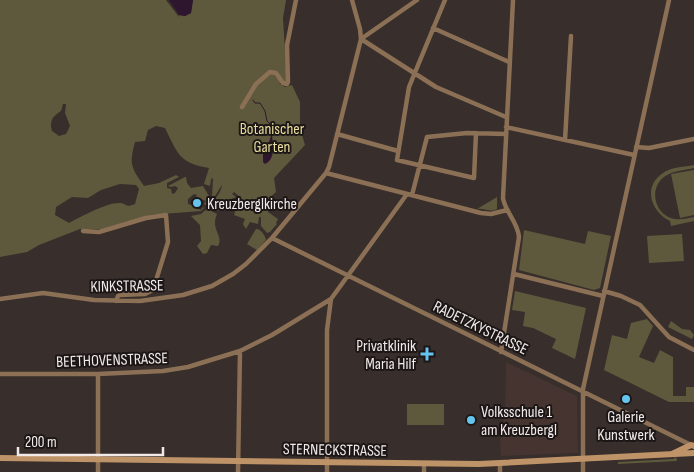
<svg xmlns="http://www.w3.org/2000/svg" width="694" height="472" viewBox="0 0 694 472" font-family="'Sofia Sans Condensed',sans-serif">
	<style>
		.built { fill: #45342f }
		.green { fill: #5e593c; fill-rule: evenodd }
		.water { fill: #2f162f }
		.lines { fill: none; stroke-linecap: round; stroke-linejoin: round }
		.stream { stroke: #2f162f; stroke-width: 1 }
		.street { stroke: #8b7055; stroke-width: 4.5 }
		.secondary { stroke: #be9367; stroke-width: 6 }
		.poi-dot { fill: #65c5ee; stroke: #1c1716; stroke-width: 2 }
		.labels { text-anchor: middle; stroke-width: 4; stroke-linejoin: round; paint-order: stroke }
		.park-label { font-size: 16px; fill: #eade9c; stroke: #1c1716 }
		.poi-label { font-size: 16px; fill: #f1eae8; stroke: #1c1716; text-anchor: start }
		.street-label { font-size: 16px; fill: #f1eae8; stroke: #1c1716 }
	</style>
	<rect width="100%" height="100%" fill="#382e2b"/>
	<path class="built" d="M506 362 577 396 578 453 501 456 500 442 505 409Z"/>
	<path class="green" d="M0 0H166L179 17V15L185 16 191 13 193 0H286L283 18 287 83H279L285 87 292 85 300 102V128L305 145 274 178 276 192 267 200 268 212 278 219 276 223 277 224 270 232 267 233 261 226V217H259L258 224 250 222 246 229 243 224 245 219 234 215 240 197 234 192 232 194 236 197 226 201 218 211 209 207C214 199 221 194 222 185L215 196 212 197 213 178 211 179 210 186 204 184 209 168C179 163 178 154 165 128L156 126 148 130 145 141 135 142C129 165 131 167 144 186L159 183 176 175 179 177 167 183V188L171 189 172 194 175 193 178 188 175 186 171 187 168 186 185 177H186L187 183 191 188 203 186 209 196 206 205 204 204 206 201 196 197 197 195 194 194 188 199V204L198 207V209L201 210 203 207 204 208 201 211 150 215 102 229H80L39 245 27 252 0 257ZM63 104H66L65 113 70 126 66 134 59 136 52 131C49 121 53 116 61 111ZM120 184 136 185 139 189 135 204C125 208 128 204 120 203 108 202 80 217 69 223L55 215 56 207 72 197 88 198 101 190Z
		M694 165V168C685 170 672 171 664 177 648 189 655 216 675 219 681 220 688 218 694 217V221L671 226 670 221C651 212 642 187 663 173 671 167 684 167 694 165Z
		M694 170V215L680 218 671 174Z
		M497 197V209C490 213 484 208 477 209Z
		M207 209 217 214C210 230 224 235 218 246L211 245 207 253 203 254 197 246 201 241 200 225 191 216 201 214Z
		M256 229C261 229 265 235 266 240L257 250 247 244Z
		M524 230 585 244 588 231 611 236 600 288 594 290 519 270Z
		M682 234 684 261 649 263 647 236Z
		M515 291 586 308 575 359 552 348 556 339 533 328 523 326 525 312 512 310Z
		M647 319 653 326 639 357 654 363 660 350 673 357V396H686V387H694V402H669L604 370 612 335 627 339 631 323Z
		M671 321 682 329 690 330 694 335 692 339 668 327Z
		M407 404H444V425H407Z
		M676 457 677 461 618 464V462L673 459Z"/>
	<path class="water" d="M169 0H193L191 13 185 16 179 15Z
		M272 133C272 143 277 158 265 164L263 162V148L268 145Z"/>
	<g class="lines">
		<path class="stream" d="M253 100 255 103H260L265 111 267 121 273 127 272 133"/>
		<path class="street" d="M445 0 409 87 397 160 474 178 476 133
			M433 28 509 62
			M361 39 436 87 506 117
			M361 39 417 0
			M242 107 256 84 270 72 276 73 283 83 287 84 288 82 287 45 296 0
			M506 127 634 155
			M337 134 398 151
			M565 140 571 36
			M636 147 649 148 694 139
			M326 173 481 213 491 214 507 210
			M412 195 427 137 467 133 506 134
			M83 231 99 232 146 218 166 215 168 242 153 290 145 294 120 295 118 296 116 301
			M272 238 691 445
			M514 274 603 296
			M604 291 621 296 640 305 669 337 694 350
			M0 299 43 293 94 300 140 301 183 295 212 286 233 274 246 264 272 238 326 173 329 167 361 39 360 29 352 0
			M501 352 519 237C518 222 505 212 503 198L513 0
			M0 374H98L163 371 188 367 240 351 272 335 331 299 407 194
			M98 472V374
			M238 472 240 351
			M327 472V330L331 299
			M424 472V463
			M500 472V464
			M583 472V389L669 0"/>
		<path class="secondary" d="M672 454 691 445 694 446
			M0 458 479 464 694 453"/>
	</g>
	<g class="poi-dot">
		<circle cx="197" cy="203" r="5"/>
		<path d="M424.5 346.5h5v5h5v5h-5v5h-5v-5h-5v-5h5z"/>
		<circle cx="626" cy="399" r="5"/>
		<circle cx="471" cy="420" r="5"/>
	</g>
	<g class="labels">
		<g class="park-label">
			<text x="272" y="134">Botanischer<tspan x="272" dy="18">Garten</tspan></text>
		</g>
		<g class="poi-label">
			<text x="207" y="209">Kreuzberglkirche</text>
			<text x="416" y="351" text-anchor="end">Privatklinik<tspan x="416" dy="18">Maria Hilf</tspan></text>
			<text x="481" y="417">Volksschule 1<tspan x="481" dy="18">am Kreuzbergl</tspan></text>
			<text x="626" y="422" text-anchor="middle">Galerie<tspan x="626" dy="18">Kunstwerk</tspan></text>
		</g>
		<g class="street-label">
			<text transform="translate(127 285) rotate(-1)" y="6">KINKSTRASSE</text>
			<text transform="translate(481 327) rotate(26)" y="6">RADETZKYSTRASSE</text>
			<text transform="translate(112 359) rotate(-2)" y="6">BEETHOVENSTRASSE</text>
			<text transform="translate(335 449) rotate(1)" y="6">STERNECKSTRASSE</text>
		</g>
	</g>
	<path d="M18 447v8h145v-8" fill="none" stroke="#f1eae8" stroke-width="2.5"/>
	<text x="25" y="447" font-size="15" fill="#f1eae8" stroke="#1c1716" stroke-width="4" paint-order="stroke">200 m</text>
</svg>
